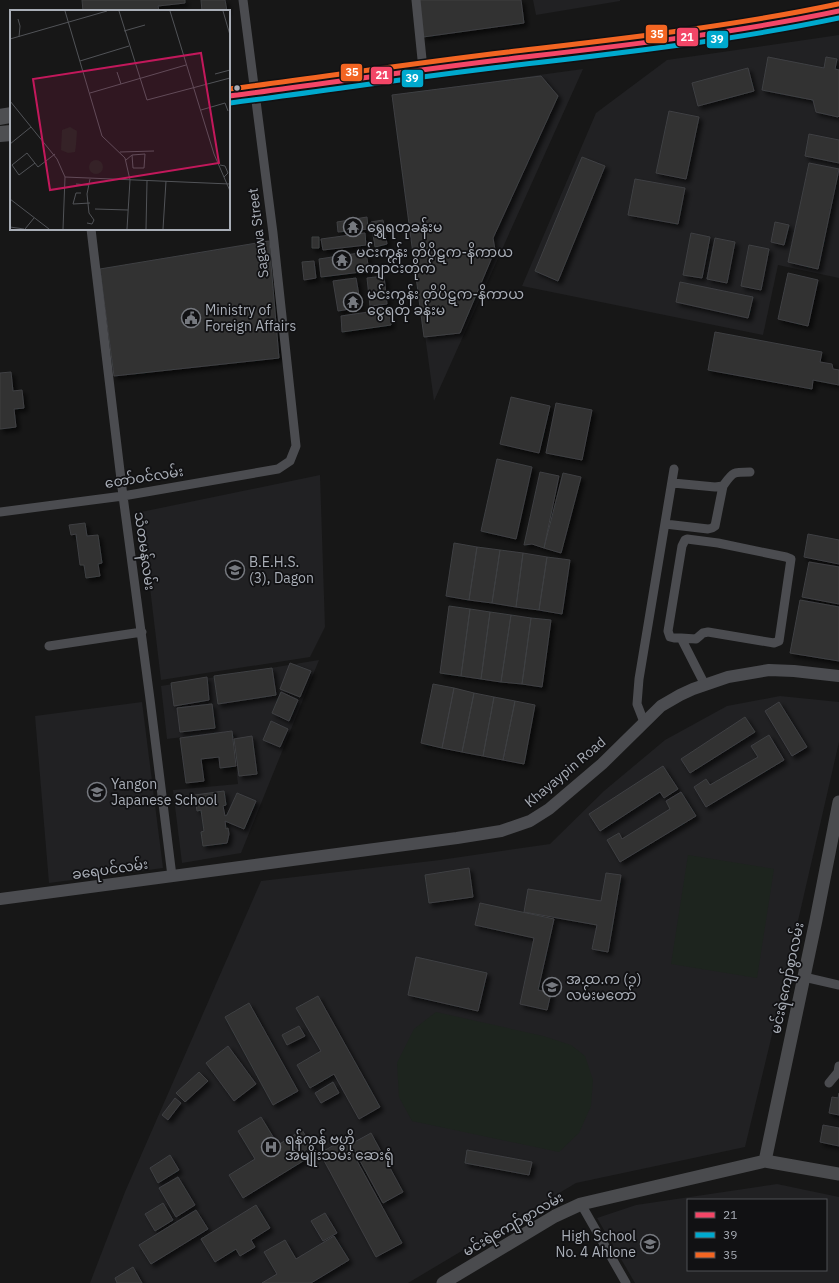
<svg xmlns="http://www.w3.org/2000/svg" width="839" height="1283" viewBox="0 0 839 1283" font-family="'IBM Plex Sans','Noto Sans Myanmar',sans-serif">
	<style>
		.built { fill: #212123; fill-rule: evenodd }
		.green { fill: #1d241e }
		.building { fill: #303031; stroke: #3f4043; filter: url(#shadow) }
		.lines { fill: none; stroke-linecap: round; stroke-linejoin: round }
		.minor { stroke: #4b4c50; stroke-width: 9 }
		.tertiary { stroke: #4b4c50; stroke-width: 12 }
		.secondary { stroke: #4a4b4e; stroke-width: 13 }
		.trunk { stroke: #4e4f52; stroke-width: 16 }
		.bus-1-casing { stroke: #111113; stroke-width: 8 }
		.bus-2-casing { stroke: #111113; stroke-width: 8 }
		.bus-3-casing { stroke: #111113; stroke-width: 8 }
		.bus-1 { stroke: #f34667; stroke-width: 5 }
		.bus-2 { stroke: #00a9ce; stroke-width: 5 }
		.bus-3 { stroke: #f26522; stroke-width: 5 }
		.bus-dot { fill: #a9aeb7; stroke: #111113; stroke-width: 1.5 }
		.labels { text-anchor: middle; stroke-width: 3.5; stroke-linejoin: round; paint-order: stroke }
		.poi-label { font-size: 14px; fill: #a9aeb7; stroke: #111113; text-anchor: start }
		.street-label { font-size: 14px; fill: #a9aeb7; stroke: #111113 }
		.inset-road { fill: none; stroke: #515357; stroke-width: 1 }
		.view { fill: #c2185b; fill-opacity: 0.15; stroke: #c2185b; stroke-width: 2 }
		.inset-edge { fill: none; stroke: #a9aeb7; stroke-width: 2 }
		.line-badge { stroke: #111113; stroke-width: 1.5 }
		.badge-label { font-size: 11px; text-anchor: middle; font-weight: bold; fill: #fff }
	</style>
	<defs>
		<filter id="shadow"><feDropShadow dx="3.5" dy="3.5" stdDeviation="2" flood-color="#0009"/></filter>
	</defs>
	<rect width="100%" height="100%" fill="#171717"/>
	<path class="built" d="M533 0H620V1L536 15Z
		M839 35V278L778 265 763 335 522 286 596 113 667 60Z
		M583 69 434 401 392 95Z
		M320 475 325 627 310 657 161 680 141 512Z
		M319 660 241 853 182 863 173 790 238 784 232 731 167 739 161 686Z
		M780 696 839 702V742L770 1043 745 1147 576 1183 408 1283H90L125 1192 261 881 440 860 550 844 604 791 665 740 727 706Z
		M142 702 163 868 49 883 35 716Z
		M777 1184 839 1197V1283H635L597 1218 636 1205ZM688 1200H826V1270H688Z"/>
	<path class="green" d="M688 855 774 869 757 978 671 964Z
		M436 1012 543 1036 571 1045 585 1056 593 1080 591 1106 579 1133 559 1152 412 1121 399 1097 397 1063 414 1029Z"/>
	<path class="building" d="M82 0H185V3L158 6 159 11H83Z
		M201 0H225L227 11H202Z
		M419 0H521L524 23 423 37Z
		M768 57 824 68 826 57 837 59 835 69 839 70V116L838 117 816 112 813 100 762 90Z
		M748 68 754 91 698 106 692 83Z
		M541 76 558 96 493 238 495 250 460 333 424 337 392 95Z
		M669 111 699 117 686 179 656 173Z
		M809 134 839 140V163L805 156Z
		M582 157 605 166 558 281 535 271Z
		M809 163 839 169 818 269 788 262Z
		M635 179 685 188 678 224 628 215Z
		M367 217 368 229 338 232 337 222Z
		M383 220 387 244 375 247 371 222Z
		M775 222 789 225 784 245 771 242Z
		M365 233 366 245 323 250 321 239Z
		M691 233 710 237 702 278 683 275Z
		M312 237H319V248H312Z
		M715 238 735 242 727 283 707 279Z
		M269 241 279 358 114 376 100 269Z
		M749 245 769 249 761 290 741 286Z
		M366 252 369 271 321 277 319 259Z
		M314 261 316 278 304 280 302 262Z
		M788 273 818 280 808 326 778 319Z
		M384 276 387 304 370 306 367 278Z
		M356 278 361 307 338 311 333 281Z
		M680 282 753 297 748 318 676 302Z
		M389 309 391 325 342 332 341 316Z
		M715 332 822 352 820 362 832 364 833 369 839 370V385L813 380 812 389 708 370Z
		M11 372 13 391 22 390 24 408 14 409 16 427 0 429V373Z
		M511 397 550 406 539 453 500 444Z
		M556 403 592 410 582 460 546 453Z
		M497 459 532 467 516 539 481 531Z
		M540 472 559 476 544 548 532 544 524 545Z
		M563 473 581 477 561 553 544 548Z
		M85 523 87 536 98 535 102 563 98 564 100 576 86 578 84 565H80L76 534 71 535 69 525Z
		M808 534 839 540V564L804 557Z
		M454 543 477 547 469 600 446 596Z
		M477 547 500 550 492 603 469 600Z
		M500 550 523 553 516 607 492 603Z
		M523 553 547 557 539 610 516 607Z
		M547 557 570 560 562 614 539 610Z
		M809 562 839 567V604L802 597Z
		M800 600 839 607V661L790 653Z
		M449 606 470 609 461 676 440 673Z
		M470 609 490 612 481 679 461 676Z
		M490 612 511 615 501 682 481 679Z
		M511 615 531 618 522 684 501 682Z
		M531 618 551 620 542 687 522 684Z
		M290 663 311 671 300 697 280 689Z
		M272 668 276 695 218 704 214 676Z
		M207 677 209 700 174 706 171 683Z
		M433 684 454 688 442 748 421 743Z
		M454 688 474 693 462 752 442 748Z
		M281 692 298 700 289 721 272 713Z
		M474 693 494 697 483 756 462 752Z
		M494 697 515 701 503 760 483 756Z
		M515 701 535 705 524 764 503 760Z
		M779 702 807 747 792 756 765 711Z
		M212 704 215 728 180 732 177 708Z
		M745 717 755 732 690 773 681 759Z
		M271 721 288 729 280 747 263 740Z
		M232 731 236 766 220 768 219 757 201 759 204 781 186 783 180 738Z
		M769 735 784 760 706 807 694 787 706 779 710 785 758 757 751 746Z
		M252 736 257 774 239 776 234 739Z
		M663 766 678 789 664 798 660 792 600 831 589 814Z
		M224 791 226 805 223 806 225 816 227 815 237 793 256 801 244 829 225 821 226 829 228 828 229 834 227 843 203 846 201 832 204 831 201 810 197 811 195 795Z
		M681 792 696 816 620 862 607 840 619 833 622 839 670 809 666 801Z
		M469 868 473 897 429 903 425 875Z
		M606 873 621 875 608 952 592 949 597 925 524 912 528 889 601 901Z
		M480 903 554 919 538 990 551 993 547 1010 520 1004 534 938 475 925Z
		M416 957 487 973 478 1011 408 995Z
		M318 996 380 1107 359 1119 334 1074 310 1088 297 1065 321 1051 296 1008Z
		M249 1003 298 1091 273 1105 225 1017Z
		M299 1026 305 1036 287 1045 282 1035Z
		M228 1046 256 1084 234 1101 206 1063Z
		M199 1072 208 1081 185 1102 176 1093Z
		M333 1082 339 1093 321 1103 315 1093Z
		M839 1093V1115L829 1113 832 1097 838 1098Z
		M175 1098 181 1103 168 1120 162 1115Z
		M261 1117 278 1145 302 1130 316 1153 243 1198 229 1175 255 1159 238 1131Z
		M823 1125 839 1128V1146L820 1142Z
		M371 1133 403 1192 383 1203 351 1144Z
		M345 1139 402 1243 376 1257 320 1153Z
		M467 1150 532 1162 529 1175 465 1163Z
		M170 1155 179 1170 158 1183 150 1168Z
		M178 1177 195 1205 176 1217 159 1188Z
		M163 1203 173 1220 155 1231 145 1214Z
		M256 1205 270 1228 251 1240 255 1247 240 1256 236 1249 215 1262 201 1239Z
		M196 1210 208 1229 151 1264 139 1245Z
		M325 1213 337 1233 323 1241 311 1221Z
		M334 1236 349 1260 311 1283H262L277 1274 264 1252 285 1240 296 1259Z
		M133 1267 142 1283H117L115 1278Z"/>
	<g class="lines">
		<path class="minor" d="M416 0 423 69
			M91 229 123 496 150 699 172 876
			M673 483 715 487 723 486C733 472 732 472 750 472
			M0 512 123 496 278 469 290 461 296 446 273 233 243 0
			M665 524 708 529 712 528 715 526 723 486
			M681 638H674L670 637 668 631 682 546 685 540 687 539 718 543 786 557 791 559 779 641 774 643 708 632 703 633 696 639 681 638 705 685
			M49 646 142 632
			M644 722 637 704 639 679 674 469
			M804 977 839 985
			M829 1083 838 1072 839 1066
			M581 1204 626 1283"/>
		<path class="tertiary" d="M0 899 457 838 501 831 530 821 549 809 602 764 661 706 680 695 693 689 728 677 769 670 794 671 839 676"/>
		<path class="secondary" d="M765 1161 816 920 839 802
			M443 1283 555 1216 581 1204 765 1161 839 1174"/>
		<path class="trunk" d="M229 96C330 83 431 68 533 56 635 43 738 34 839 11
			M0 117 11 115
			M0 134 11 133"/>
		<g class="bus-1-casing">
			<path id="bus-1" d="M229 96C322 84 415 70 508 59 619 46 730 34 839 11"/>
		</g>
		<g class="bus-2-casing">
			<path id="bus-2" d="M230 103C323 91 416 77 509 66 619 53 730 41 839 18"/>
		</g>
		<g class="bus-3-casing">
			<path id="bus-3" d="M229 89C322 77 415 63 508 52 618 39 729 27 838 4"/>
		</g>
		<use href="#bus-1" class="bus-1"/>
		<use href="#bus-2" class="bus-2"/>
		<use href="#bus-3" class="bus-3"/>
	</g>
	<defs>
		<g id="temple-ring" transform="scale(1)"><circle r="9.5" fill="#111113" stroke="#76797f" stroke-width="1.5"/><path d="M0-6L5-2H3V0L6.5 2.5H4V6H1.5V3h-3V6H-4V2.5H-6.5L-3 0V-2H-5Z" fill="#76797f"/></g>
		<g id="civic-ring" transform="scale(1)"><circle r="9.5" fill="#111113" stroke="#76797f" stroke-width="1.5"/><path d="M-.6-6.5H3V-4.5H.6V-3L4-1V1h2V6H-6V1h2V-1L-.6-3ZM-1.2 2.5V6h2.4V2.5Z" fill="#76797f"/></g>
		<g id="school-ring" transform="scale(1)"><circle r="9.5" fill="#111113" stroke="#76797f" stroke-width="1.5"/><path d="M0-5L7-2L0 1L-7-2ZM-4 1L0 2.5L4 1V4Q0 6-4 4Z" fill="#76797f"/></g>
		<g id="hospital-ring" transform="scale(1)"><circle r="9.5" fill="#111113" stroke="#76797f" stroke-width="1.5"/><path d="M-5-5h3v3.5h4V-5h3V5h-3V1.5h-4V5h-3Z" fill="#76797f"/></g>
	</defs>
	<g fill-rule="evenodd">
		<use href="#temple-ring" x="353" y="227"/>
		<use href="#temple-ring" x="342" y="260"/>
		<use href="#temple-ring" x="353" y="302"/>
		<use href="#civic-ring" x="191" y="318"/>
		<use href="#school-ring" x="235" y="570"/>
		<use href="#school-ring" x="97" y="792"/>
		<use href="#school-ring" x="552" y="987"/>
		<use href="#hospital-ring" x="271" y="1147"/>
		<use href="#school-ring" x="650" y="1244"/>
	</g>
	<circle class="bus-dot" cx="237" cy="88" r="3.5"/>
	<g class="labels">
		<g class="poi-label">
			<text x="367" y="232">ရွှေရတုခန်းမ</text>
			<text x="356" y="257">မင်းကွန်း တိပိဋက-နိကာယ<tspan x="356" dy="16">ကျောင်းတိုက်</tspan></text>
			<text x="367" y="299">မင်းကွန်း တိပိဋက-နိကာယ<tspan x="367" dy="16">ငွေရတု ခန်းမ</tspan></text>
			<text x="205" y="315">Ministry of<tspan x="205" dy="16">Foreign Affairs</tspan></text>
			<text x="249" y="567">B.E.H.S.<tspan x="249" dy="16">(3), Dagon</tspan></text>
			<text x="111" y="789">Yangon<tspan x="111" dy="16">Japanese School</tspan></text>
			<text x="566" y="984">အ.ထ.က (၁)<tspan x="566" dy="16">လမ်းမတော်</tspan></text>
			<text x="285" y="1144">ရန်ကုန် ဗဟို<tspan x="285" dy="16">အမျိုးသမီး ဆေးရုံ</tspan></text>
			<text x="636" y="1241" text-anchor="end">High School<tspan x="636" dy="16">No. 4 Ahlone</tspan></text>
		</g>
		<g class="street-label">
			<text transform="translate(258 233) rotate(-97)" y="5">Sagawa Street</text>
			<text transform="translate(144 477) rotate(-9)" y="5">တော်ဝင်လမ်း</text>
			<text transform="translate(145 551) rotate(82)" y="5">သံတမန်လမ်း</text>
			<text transform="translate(565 772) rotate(-40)" y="5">Khayaypin Road</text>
			<text transform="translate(110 869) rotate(-8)" y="5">ခရေပင်လမ်း</text>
			<text transform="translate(787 978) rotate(-78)" y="5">မင်းရဲကျော်စွာလမ်း</text>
			<text transform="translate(513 1224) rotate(-30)" y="5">မင်းရဲကျော်စွာလမ်း</text>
		</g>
	</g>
	<g transform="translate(10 10)">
		<rect width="220" height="220" fill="#171717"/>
		<path d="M60 117 67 121 66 135 65 142 58 143 51 140 52 120ZM79 157a7 7 0 1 1 14 0a7 7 0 1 1-14 0Z" fill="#1d241e"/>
		<path class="inset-road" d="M55 1 92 126 115 148 120 170M109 1 137 90 220 68M160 1 204 144 220 181M213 1 220 25M8 9 10 16 9 27M114 21 135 15M0 29 97 1M70 51 119 36M107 62 111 74M205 64 220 60M80 83 176 55M0 91 47 149 55 167 53 219M191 100 215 93 218 101M0 134 21 117M110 142 144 141M116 150 122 145 123 158H134L135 144 122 145M25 153 9 165 2 155 17 143 28 157 45 144M210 155 215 156 218 163 214 167M55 167 220 174M66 174 78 175M71 183H66L63 194 80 193M0 189 39 219M85 199 118 200M77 213 82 214 84 210 79 203 77 184 80 169M0 217 14 219M15 219 24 208M117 219 120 170M136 219 137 171M153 219 156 171"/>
		<path class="view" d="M191 43 209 153 40 180 23 69Z"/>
		<rect width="220" height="220" class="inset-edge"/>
	</g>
	<g class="line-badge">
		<rect x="645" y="24" width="23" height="20" rx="4" fill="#f26522"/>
		<rect x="676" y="27" width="23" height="20" rx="4" fill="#f34667"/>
		<rect x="706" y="30" width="23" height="19" rx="4" fill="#00a9ce"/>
		<rect x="340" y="63" width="23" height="19" rx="4" fill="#f26522"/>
		<rect x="370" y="66" width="23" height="19" rx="4" fill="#f34667"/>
		<rect x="401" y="69" width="23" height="19" rx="4" fill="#00a9ce"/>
	</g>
	<g class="badge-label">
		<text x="657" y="38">35</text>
		<text x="687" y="41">21</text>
		<text x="717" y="43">39</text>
		<text x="352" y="76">35</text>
		<text x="382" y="79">21</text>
		<text x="412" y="82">39</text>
	</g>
	<rect x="687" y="1199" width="140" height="72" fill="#111113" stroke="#4e5055"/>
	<rect x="695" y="1212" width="20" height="6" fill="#f34667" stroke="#4e5055"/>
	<text x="723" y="1219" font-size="12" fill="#a9aeb7">21</text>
	<rect x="695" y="1232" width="20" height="6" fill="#00a9ce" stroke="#4e5055"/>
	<text x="723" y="1239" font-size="12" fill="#a9aeb7">39</text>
	<rect x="695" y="1252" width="20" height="6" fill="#f26522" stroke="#4e5055"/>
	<text x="723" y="1259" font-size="12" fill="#a9aeb7">35</text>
</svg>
